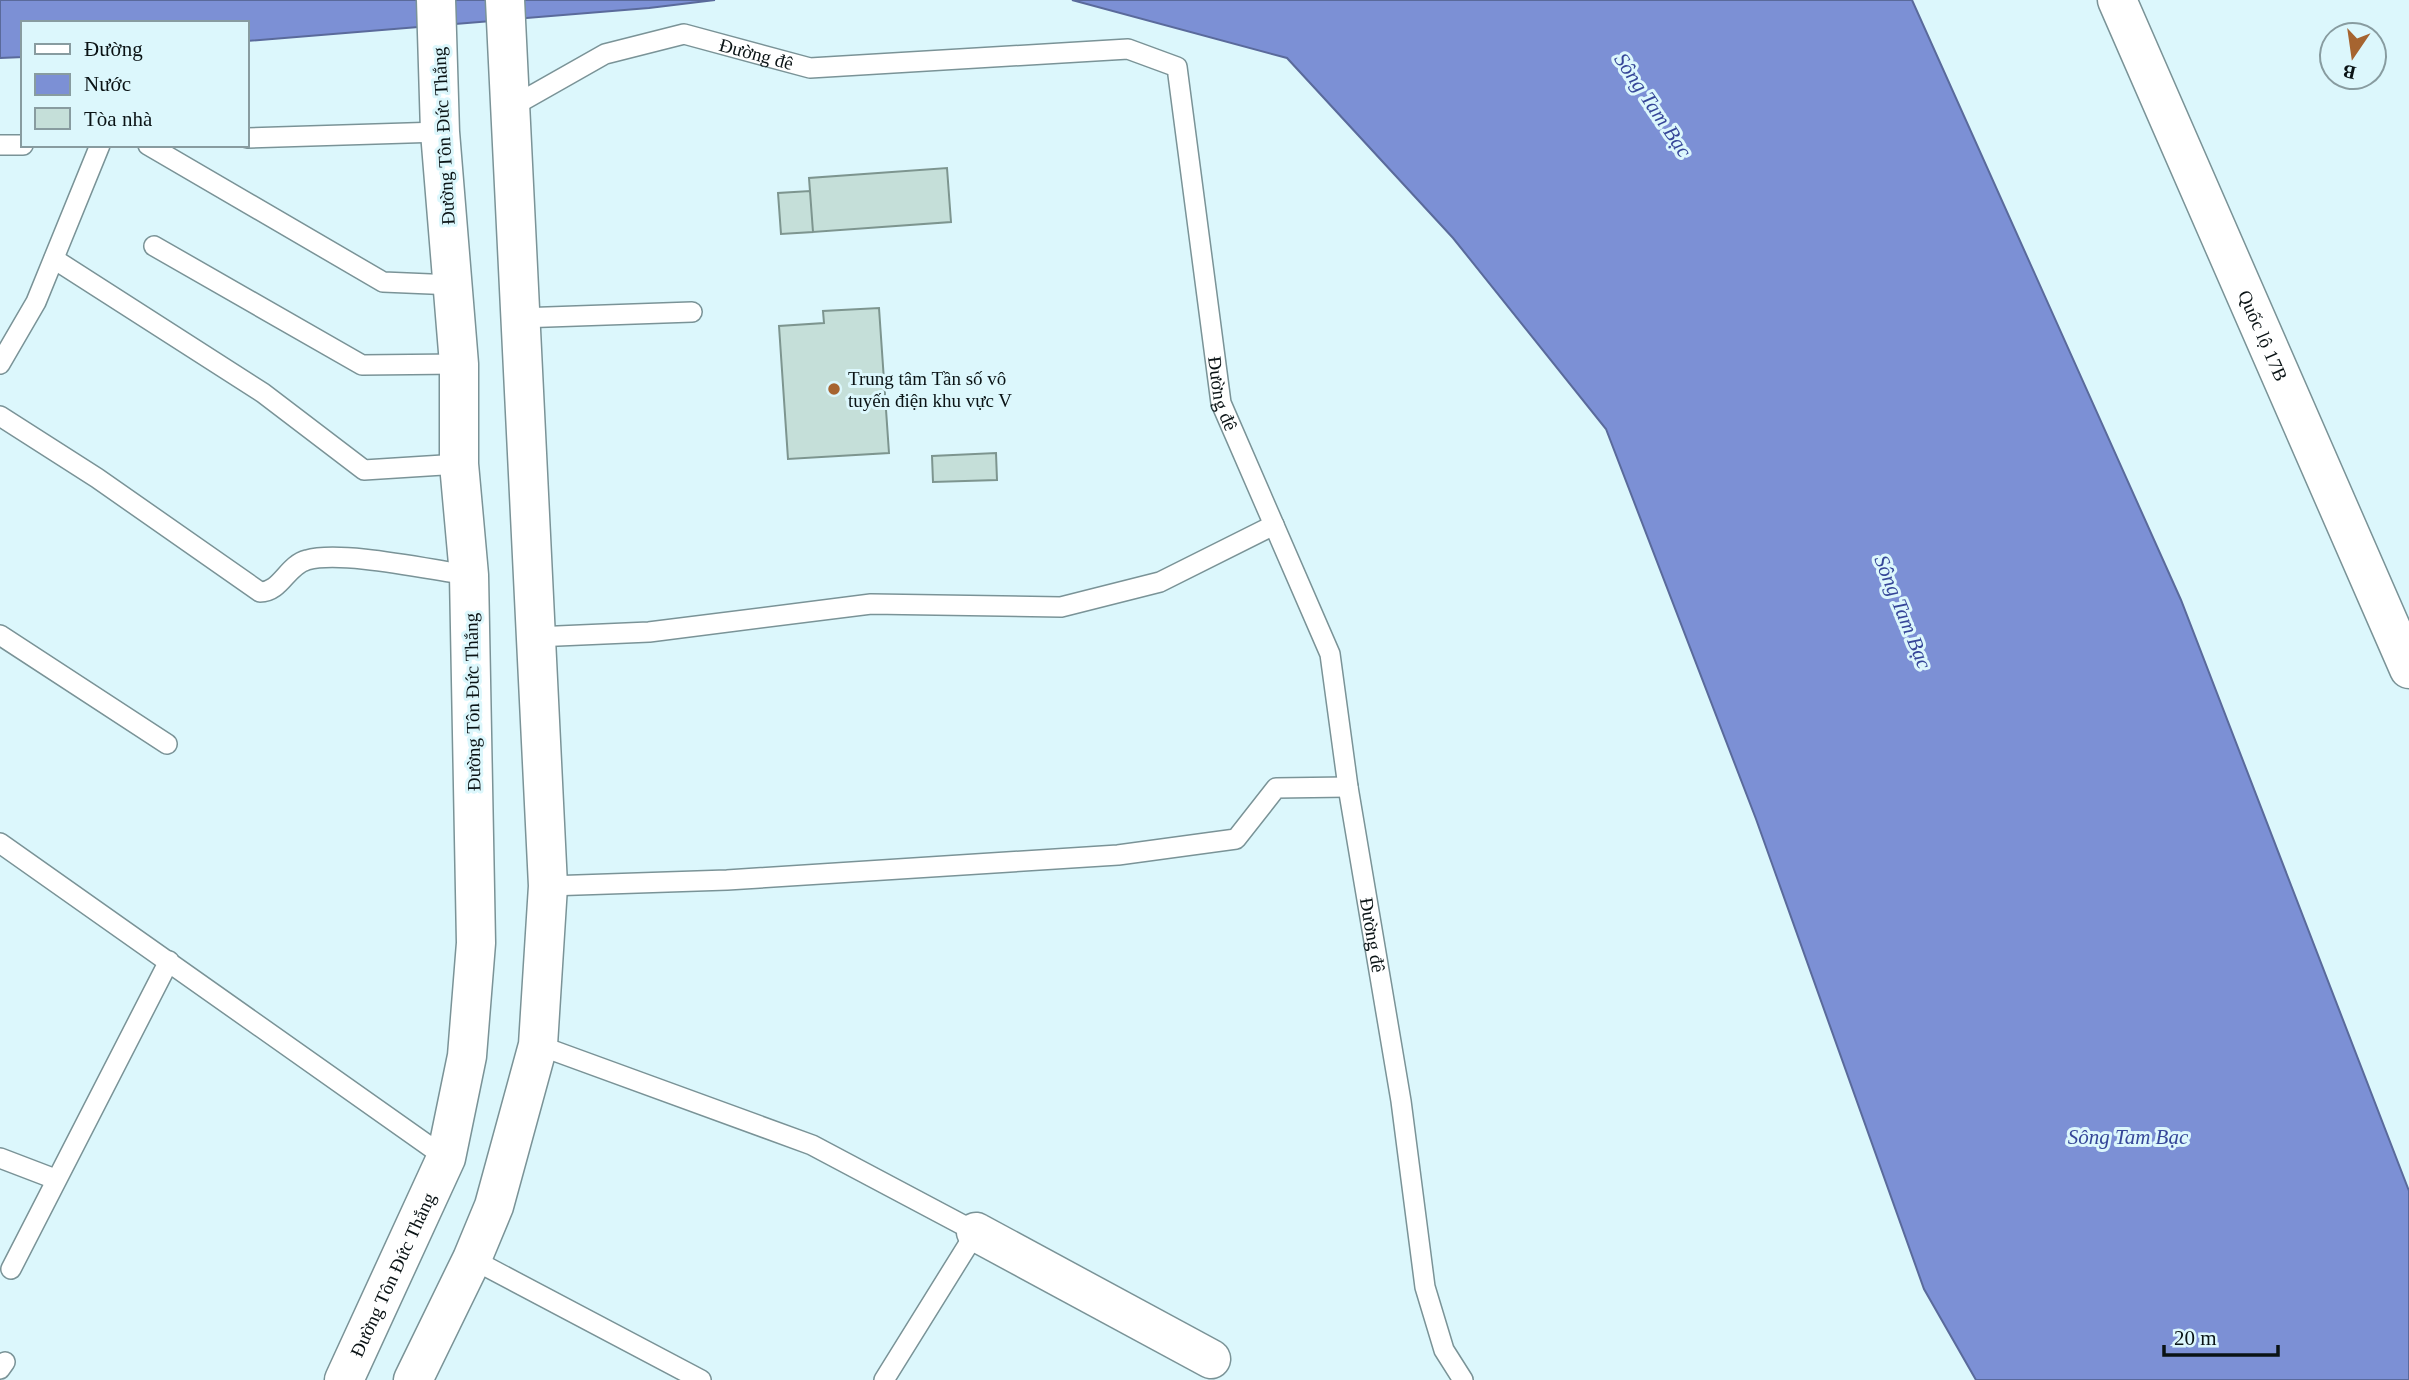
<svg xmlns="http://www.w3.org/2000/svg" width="2409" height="1380" viewBox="0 0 2409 1380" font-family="'Times New Roman',serif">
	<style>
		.water { fill: #7c90d5; stroke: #5a6a9b; stroke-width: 2 }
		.building { fill: #c5dfd9; stroke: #7d958f; stroke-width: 2 }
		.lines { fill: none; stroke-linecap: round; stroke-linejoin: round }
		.lane-casing { stroke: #7a9397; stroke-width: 22 }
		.street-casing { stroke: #7a9397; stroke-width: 41 }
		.primary-casing { stroke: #7a9397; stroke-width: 41 }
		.highway-casing { stroke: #7a9397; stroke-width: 41 }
		.lane { stroke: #fff; stroke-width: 19 }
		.street { stroke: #fff; stroke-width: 38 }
		.primary { stroke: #fff; stroke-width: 38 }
		.highway { stroke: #fff; stroke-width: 38 }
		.poi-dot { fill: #a66430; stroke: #dcf7fc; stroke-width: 2.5 }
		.labels { text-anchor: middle; stroke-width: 6; stroke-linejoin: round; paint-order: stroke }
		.street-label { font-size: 19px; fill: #0a1315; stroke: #dcf7fc }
		.poi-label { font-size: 19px; fill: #0a1315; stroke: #dcf7fc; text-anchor: start }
		.water-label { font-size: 21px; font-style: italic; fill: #354698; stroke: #dcf7fc }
	</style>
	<rect width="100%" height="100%" fill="#dcf7fc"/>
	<path class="water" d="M0 0H715L649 8 247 41V23H23V57L0 58Z
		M1072 0H1912L2181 600 2409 1191V1380H1976L1924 1289 1756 819 1606 429 1453 238 1287 58Z"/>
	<path class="building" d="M947 168 951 222 813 232 809 178Z
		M810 191 813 232 781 234 778 193Z
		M879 308 889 453 788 459 779 326 824 323 823 311Z
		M996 453 997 480 933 482 932 456Z"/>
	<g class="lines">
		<g class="lane-casing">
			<g id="lane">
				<path id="s1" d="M508 109 605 54 684 34 810 68 1128 49 1177 67 1221 403 1330 654 1348 787 1401 1101 1425 1287 1444 1350 1463 1380"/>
				<path d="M247 138 440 132"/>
				<path d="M0 145H23"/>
				<path d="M148 145 383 282 454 285"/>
				<path d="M154 246 362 365 459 364"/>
				<path d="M54 259 263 393 364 470 459 464"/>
				<path d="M519 318 692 312"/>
				<path d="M0 364 36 302 100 145"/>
				<path d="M0 416 97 478 260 592C281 592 287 565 307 560 341 550 431 570 469 575"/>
				<path d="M0 635 167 744"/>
				<path d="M535 637 649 632 871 604 1061 607 1160 582 1274 525"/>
				<path d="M0 843 446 1158"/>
				<path d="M548 886 727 880 1118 855 1236 839 1276 788 1348 787"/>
				<path d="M538 1045 812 1145 976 1232 884 1380"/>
				<path d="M0 1158 55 1179"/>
				<path d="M472 1259 701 1380"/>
				<path d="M11 1269 169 961"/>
				<path d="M0 1369 5 1362"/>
			</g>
		</g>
		<g class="street-casing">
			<path id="street" d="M976 1232 1211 1359"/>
		</g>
		<g class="primary-casing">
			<g id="primary">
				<path id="s2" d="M2117 0 2409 669"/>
			</g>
		</g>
		<g class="highway-casing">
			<g id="highway">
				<path id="s3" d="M344 1380 446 1158 467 1056 476 943 469 575 459 464V364L440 132 436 0"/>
				<path d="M413 1380 472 1259 494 1206 538 1045 548 886 505 0"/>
			</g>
		</g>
		<use href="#lane" class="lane"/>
		<use href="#street" class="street"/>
		<use href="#primary" class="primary"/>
		<use href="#highway" class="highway"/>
	</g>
	<circle class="poi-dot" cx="834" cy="389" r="7"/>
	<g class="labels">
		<g class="street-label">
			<text dy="7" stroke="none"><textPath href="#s1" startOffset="268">Đường đê</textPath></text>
			<text transform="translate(443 136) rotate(-93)" y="7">Đường Tôn Đức Thắng</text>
			<text dy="7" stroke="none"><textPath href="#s2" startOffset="366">Quốc lộ 17B</textPath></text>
			<text dy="7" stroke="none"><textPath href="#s1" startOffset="1024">Đường đê</textPath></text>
			<text transform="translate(472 702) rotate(-91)" y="7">Đường Tôn Đức Thắng</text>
			<text dy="7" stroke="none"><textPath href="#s1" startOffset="1591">Đường đê</textPath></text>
			<text dy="7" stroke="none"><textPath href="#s3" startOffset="116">Đường Tôn Đức Thắng</textPath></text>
		</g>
		<g class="poi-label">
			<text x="848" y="385">Trung tâm Tần số vô<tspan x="848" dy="22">tuyến điện khu vực V</tspan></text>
		</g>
		<g class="water-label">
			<text transform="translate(1653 105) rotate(56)" y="7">Sông Tam Bạc</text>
			<text transform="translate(1903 612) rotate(68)" y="7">Sông Tam Bạc</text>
			<text x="2128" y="1144">Sông Tam Bạc</text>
		</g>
	</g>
	<rect x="21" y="21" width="228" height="126" fill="#dcf7fc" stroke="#889ca0" stroke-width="2"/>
	<rect x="35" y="44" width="35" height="10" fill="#ffffff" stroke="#889ca0" stroke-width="2"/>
	<text x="84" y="56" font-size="21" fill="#0a1315">Đường</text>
	<rect x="35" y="74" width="35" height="21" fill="#7c90d5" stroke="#889ca0" stroke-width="2"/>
	<text x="84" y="91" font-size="21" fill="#0a1315">Nước</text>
	<rect x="35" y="108" width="35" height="21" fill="#c5dfd9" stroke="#889ca0" stroke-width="2"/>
	<text x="84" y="126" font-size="21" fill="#0a1315">Tòa nhà</text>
	<g transform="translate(2353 56) rotate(193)"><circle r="33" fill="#dcf7fc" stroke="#889ca0" stroke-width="2"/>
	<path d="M0-5L12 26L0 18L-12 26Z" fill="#a66430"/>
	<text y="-10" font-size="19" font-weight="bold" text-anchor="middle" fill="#0a1315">B</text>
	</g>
	<path d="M2164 1345v10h114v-10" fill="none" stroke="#0a1315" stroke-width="3.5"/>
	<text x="2174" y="1345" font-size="21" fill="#0a1315" stroke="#dcf7fc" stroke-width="5" paint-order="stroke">20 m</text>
</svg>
